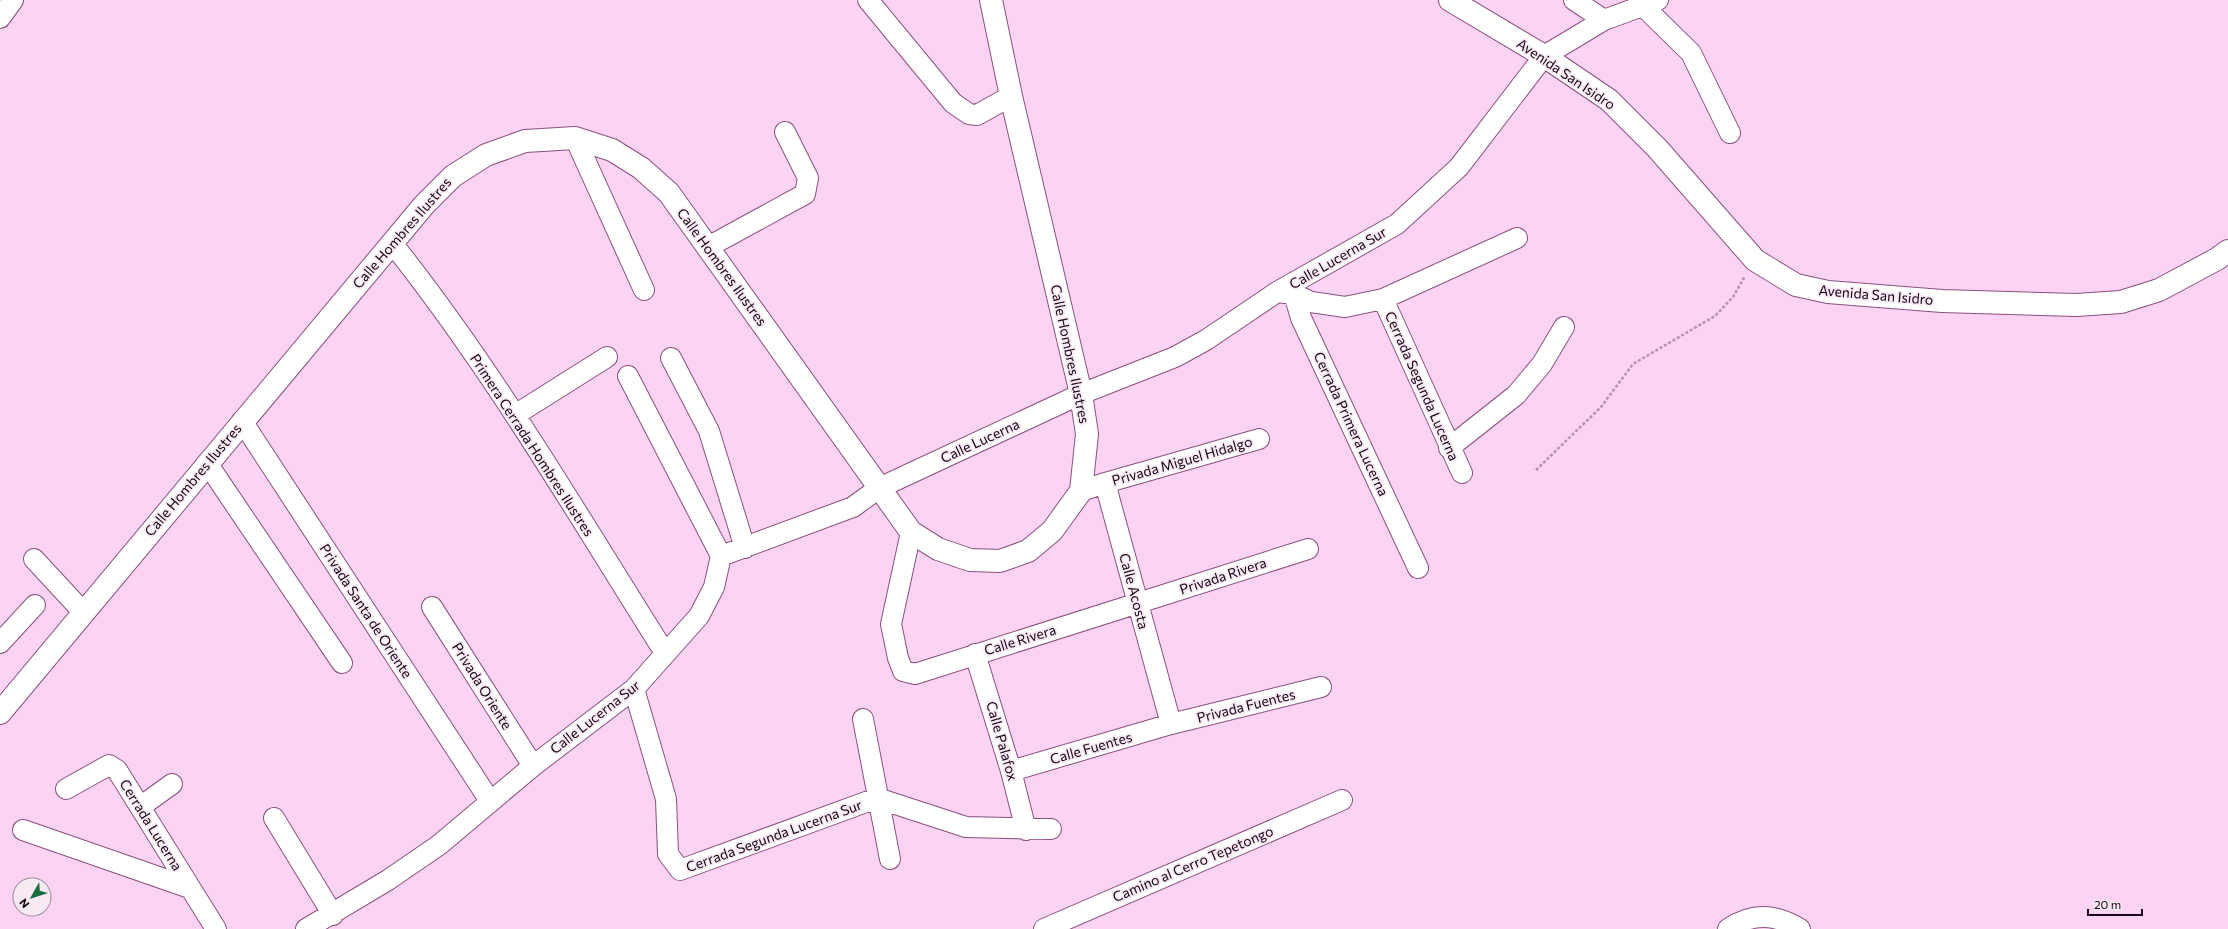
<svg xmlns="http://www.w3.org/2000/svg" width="2228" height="929" viewBox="0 0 2228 929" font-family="Commissioner,sans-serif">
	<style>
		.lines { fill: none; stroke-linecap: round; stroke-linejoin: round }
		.minor-casing { stroke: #8b507f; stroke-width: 22 }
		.major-casing { stroke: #8b507f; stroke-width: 24 }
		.path { stroke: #b592ad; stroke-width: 2.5; stroke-dasharray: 3 2; stroke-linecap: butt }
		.minor { stroke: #fff; stroke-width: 20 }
		.major { stroke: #fff; stroke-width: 22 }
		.labels { text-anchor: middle; stroke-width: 3.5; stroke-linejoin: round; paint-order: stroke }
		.street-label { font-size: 14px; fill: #180314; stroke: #f8eaf4 }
	</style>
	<rect width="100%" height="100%" fill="#fcd3f2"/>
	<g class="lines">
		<g class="minor-casing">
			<path id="minor" d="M868 0 953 103 969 114 977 115 1011 96
				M1574 0 1604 20
				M1642 5 1691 53 1730 133
				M0 18 13 0
				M575 138 644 290
				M392 243C494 371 577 514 665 653
				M708 247 805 194 808 178 785 132
				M1277 292 1294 294 1301 318 1418 568
				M1294 294 1311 302 1345 307 1383 299 1517 238
				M1383 299 1462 473
				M671 358 709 431 745 548
				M628 376 721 556
				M515 415 607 357
				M242 421 490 801
				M1449 448 1516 395 1542 364 1564 327
				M207 463 342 663
				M1105 483 1259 439
				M1081 491 1105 483 1171 724
				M911 532 891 624 898 658 903 671 915 674 1308 549
				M34 559 84 613
				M432 607 533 766
				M0 643 35 605
				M975 654 1011 771 1026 830
				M634 689 666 799 668 854 680 870 877 798 966 827 1051 829
				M863 719 890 859
				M1011 771 1171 724 1321 687
				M66 789 109 765 117 770 216 929
				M140 807 172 784
				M274 818 333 915
				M23 830 190 888
				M306 929 388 880 439 845 533 766 634 689 699 616 714 587 721 556 853 507 879 488 1081 394 1175 357 1206 340 1277 292 1397 224 1459 167 1544 56 1604 20 1658 0
				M1044 929 1342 800
				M1728 929C1753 912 1776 914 1800 929"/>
		</g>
		<g class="major-casing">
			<path id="major" d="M1450 0 1544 56 1609 100 1657 148 1755 260 1796 285 1828 292 1942 301 2076 305 2121 302 2159 290 2217 259 2228 251
				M0 713 424 205 453 176 486 155 525 141 575 138 612 150 641 168 669 193 911 532 938 549 970 560 1000 561 1028 551 1052 531 1081 491 1087 434 1081 394 1011 96 991 0"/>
		</g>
		<path class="path" d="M1536 470 1601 407 1633 364 1715 316 1733 297 1745 276"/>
		<use href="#minor" class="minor"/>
		<use href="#major" class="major"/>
	</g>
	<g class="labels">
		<g class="street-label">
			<text transform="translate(1566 74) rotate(34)" y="5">Avenida San Isidro</text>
			<text transform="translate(402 233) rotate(-49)" y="5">Calle Hombres Ilustres</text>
			<text transform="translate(1338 258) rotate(-30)" y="5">Calle Lucerna Sur</text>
			<text transform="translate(722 267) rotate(54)" y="5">Calle Hombres Ilustres</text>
			<text transform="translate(1876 295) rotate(5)" y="5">Avenida San Isidro</text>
			<text transform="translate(1070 354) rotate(78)" y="5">Calle Hombres Ilustres</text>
			<text transform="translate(1422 386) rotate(66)" y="5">Cerrada Segunda Lucerna</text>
			<text transform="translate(1351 424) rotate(65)" y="5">Cerrada Primera Lucerna</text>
			<text transform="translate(980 441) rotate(-25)" y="5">Calle Lucerna</text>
			<text transform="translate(532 445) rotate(57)" y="5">Primera Cerrada Hombres Ilustres</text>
			<text transform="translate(1182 461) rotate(-16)" y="5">Privada Miguel Hidalgo</text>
			<text transform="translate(193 480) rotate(-50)" y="5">Calle Hombres Ilustres</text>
			<text transform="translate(1223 576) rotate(-18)" y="5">Privada Rivera</text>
			<text transform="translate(1134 591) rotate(75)" y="5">Calle Acosta</text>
			<text transform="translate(366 611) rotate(57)" y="5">Privada Santa de Oriente</text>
			<text transform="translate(1020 640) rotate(-17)" y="5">Calle Rivera</text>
			<text transform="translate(482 686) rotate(58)" y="5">Privada Oriente</text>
			<text transform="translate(1246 706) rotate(-14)" y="5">Privada Fuentes</text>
			<text transform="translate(595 717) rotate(-38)" y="5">Calle Lucerna Sur</text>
			<text transform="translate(1002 741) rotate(74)" y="5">Calle Palafox</text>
			<text transform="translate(1091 748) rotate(-16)" y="5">Calle Fuentes</text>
			<text transform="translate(151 825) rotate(58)" y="5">Cerrada Lucerna</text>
			<text transform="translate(774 836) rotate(-20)" y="5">Cerrada Segunda Lucerna Sur</text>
			<text transform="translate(1193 864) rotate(-23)" y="5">Camino al Cerro Tepetongo</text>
		</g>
	</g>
	<g transform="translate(32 897) rotate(231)"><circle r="19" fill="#f8eaf4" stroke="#9e8e9a"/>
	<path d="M0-3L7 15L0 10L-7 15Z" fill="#196e40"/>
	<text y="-6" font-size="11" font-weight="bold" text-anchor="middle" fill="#180314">N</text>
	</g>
	<path d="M2088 909v6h54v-6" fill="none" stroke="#180314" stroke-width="2"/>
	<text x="2094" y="909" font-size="12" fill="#180314" stroke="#f8eaf4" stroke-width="3" paint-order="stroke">20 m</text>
</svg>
